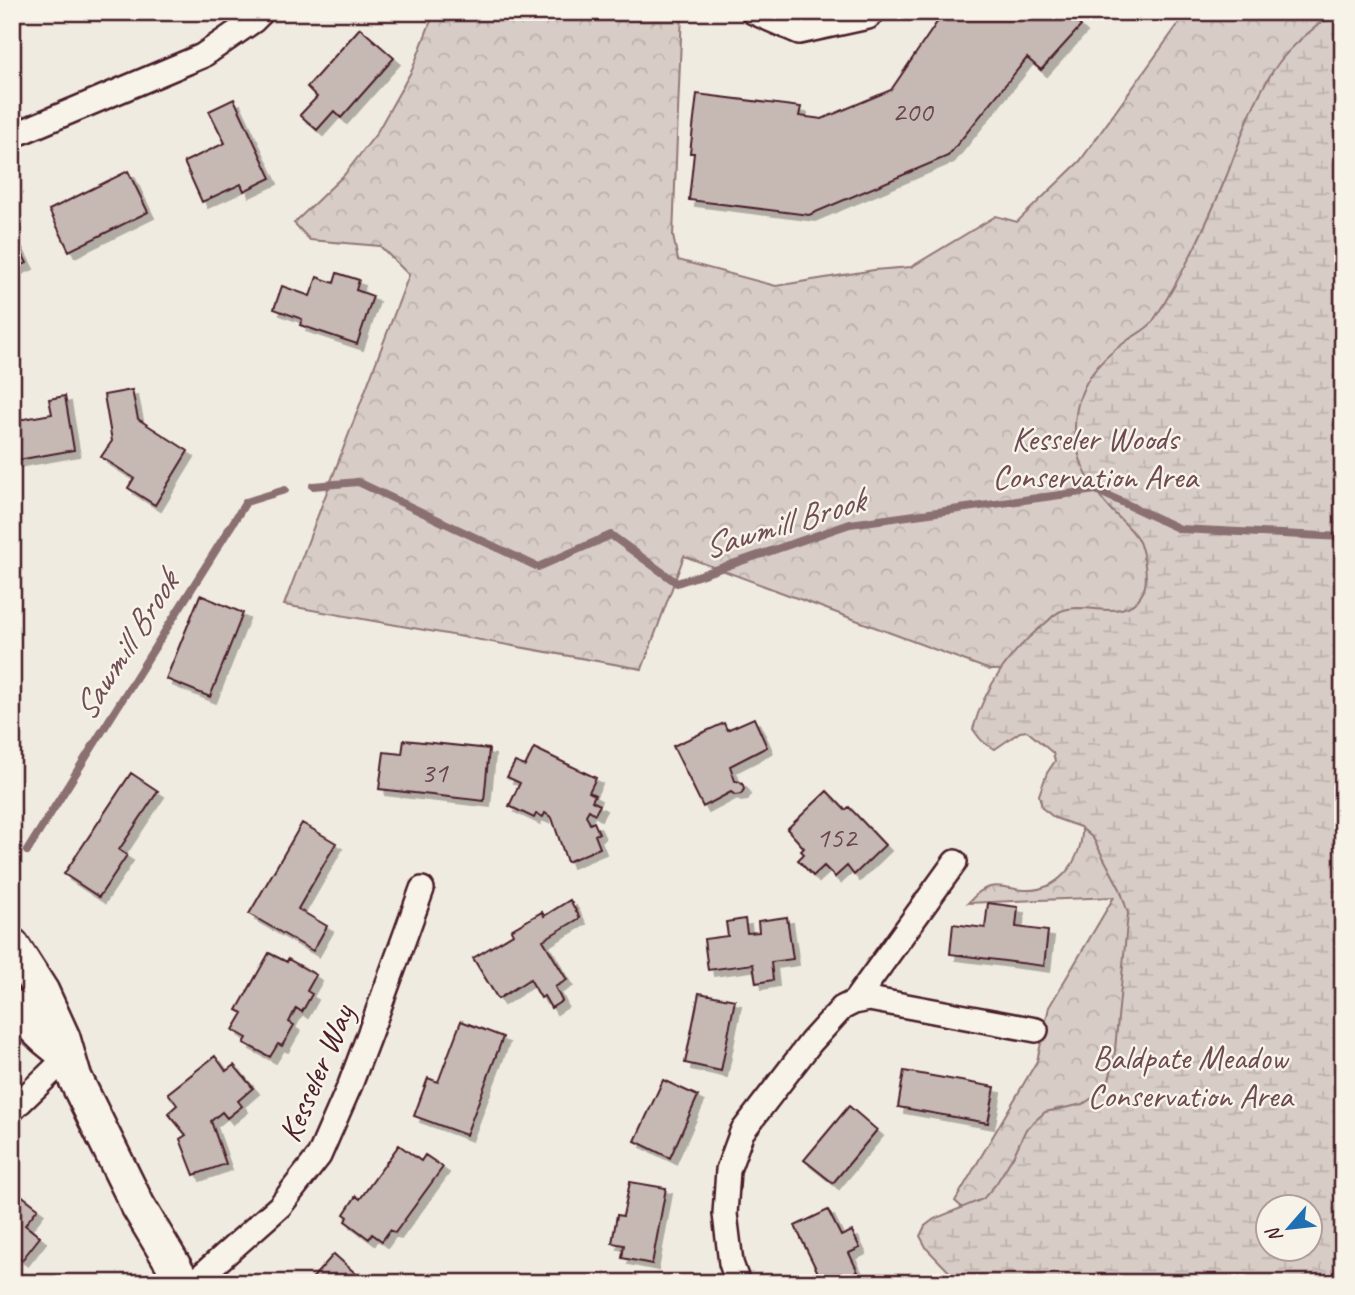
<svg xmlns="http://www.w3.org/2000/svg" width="1355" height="1295" viewBox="0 0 1355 1295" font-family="Caveat,sans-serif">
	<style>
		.forest { fill: url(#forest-crowns); stroke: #917678; stroke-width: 2; fill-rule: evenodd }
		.wetland { fill: url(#wetland-marsh); stroke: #917678; stroke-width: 2; fill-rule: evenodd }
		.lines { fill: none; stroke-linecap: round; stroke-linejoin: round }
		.stream { stroke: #8b6f72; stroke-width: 8 }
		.building { fill: #c6b8b3; stroke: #4a1f2b; stroke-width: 2; filter: url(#shadow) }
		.minor-casing { stroke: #4a1f2b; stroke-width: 28 }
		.secondary-casing { stroke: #4a1f2b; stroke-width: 38 }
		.minor { stroke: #f7f3e8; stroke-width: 23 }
		.secondary { stroke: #f7f3e8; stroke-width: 33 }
		.labels { text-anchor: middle; stroke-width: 5; stroke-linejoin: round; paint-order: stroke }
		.number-label { font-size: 30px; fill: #69454d }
		.park-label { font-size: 33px; fill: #6e4a52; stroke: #f7f3e8 }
		.street-label { font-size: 33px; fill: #4a1f2b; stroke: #f7f3e8 }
		.water-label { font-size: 35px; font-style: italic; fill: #704e55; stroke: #f7f3e8 }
	</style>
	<defs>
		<pattern id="forest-crowns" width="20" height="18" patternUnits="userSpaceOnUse" patternTransform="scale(1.75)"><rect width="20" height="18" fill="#d8cdc6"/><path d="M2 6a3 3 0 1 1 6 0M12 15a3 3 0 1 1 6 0" fill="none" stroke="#bbb0aa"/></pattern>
		<pattern id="wetland-marsh" width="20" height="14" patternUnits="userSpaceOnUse" patternTransform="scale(1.75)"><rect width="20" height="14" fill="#d8cdc6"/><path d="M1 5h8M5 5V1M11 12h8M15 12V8" fill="none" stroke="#bbb0aa"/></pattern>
		<filter id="shadow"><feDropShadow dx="6" dy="6" stdDeviation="0" flood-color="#0004"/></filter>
	</defs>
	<rect width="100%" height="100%" fill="#f0ebe0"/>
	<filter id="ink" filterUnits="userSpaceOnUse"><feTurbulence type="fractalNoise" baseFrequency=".0143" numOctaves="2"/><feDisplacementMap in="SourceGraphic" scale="14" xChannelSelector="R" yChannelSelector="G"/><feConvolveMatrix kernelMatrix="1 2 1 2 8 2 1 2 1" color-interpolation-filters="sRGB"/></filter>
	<g filter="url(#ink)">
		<path class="forest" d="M438 12H682L673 236 678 260 776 286 874 270 911 267 996 216 1017 222 1080 161 1187 12H1343V1283L1014 1254 955 1201 1037 1061 1049 1007 1114 897 968 903C975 896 980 889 990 887 1001 884 1013 890 1024 890 1057 892 1079 864 1082 834L1077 669 990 670 684 556 642 669 284 605 409 275 380 246 310 240 294 223 344 175 376 134 412 70 430 23ZM1268 1208H1310V1250H1268Z"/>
		<path class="wetland" d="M1335 12H1343V1283H960L927 1249 920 1236 925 1226 934 1219 983 1199 996 1184 1014 1155 1026 1129 1045 1112 1083 1104 1107 1088 1114 1060 1128 913 1120 889 1093 838 1080 827 1055 818 1042 808 1039 795 1047 773 1055 761 1053 753 1027 731 1020 732 995 749C984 745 979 738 973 729 985 686 1012 649 1047 622 1050 619 1055 614 1059 612 1085 599 1124 625 1142 594 1150 581 1144 551 1137 538 1131 528 1120 519 1112 511 1091 488 1074 458 1075 426 1076 387 1097 361 1128 340 1136 334 1147 330 1153 321 1183 276 1206 226 1227 175 1242 136 1254 95 1280 61 1295 42 1316 26 1335 12ZM1268 1208H1310V1250H1268Z"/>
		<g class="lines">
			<path class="stream" d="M313 486 358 482 538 567 611 535 677 583 850 524 1096 490 1180 529 1343 537
				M27 851 246 502 285 490"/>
		</g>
		<path class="building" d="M944 12H1065L1081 26 1041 70 1027 58 948 156 809 215 689 200 694 153H690L697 94 801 107 799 116 822 119 891 90Z
			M360 28 394 58 341 118 334 111 317 130 300 115 317 97 307 87Z
			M234 99 271 178 244 191 241 184 202 202 184 162 225 143 209 111Z
			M128 171 148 212 69 251 49 210Z
			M12 234 27 263 12 270Z
			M337 273 359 280 356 290 373 296 357 344 300 325 302 319 274 309 282 286 310 296 317 277 334 283Z
			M132 390 138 419 188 451 155 505 128 488 134 478 101 457 112 441 104 395Z
			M65 396 74 450 12 461V421L52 414 49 399Z
			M200 595 243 613 210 697 166 679Z
			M754 718 767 747 730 766 735 781 740 782 743 785 744 789 741 794 735 795 731 792 703 807 673 746 724 723 727 730Z
			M404 740 489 749 484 801 379 789 384 752 402 754Z
			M534 748 596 778 589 792 595 795 592 801 600 805 595 814 589 810 586 815 590 824 594 822 599 833 595 835 600 848 567 862 552 818 545 813 543 817 536 814 534 818 509 806 520 783 507 777 515 762 525 766Z
			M131 773 158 791 119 850 127 855 99 897 64 874Z
			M827 791 845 810 849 807 885 845 854 875 847 866 835 877 824 866 813 876 798 860 804 854 801 851 804 848 787 829Z
			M302 823 336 843 298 909 327 926 313 951 249 914Z
			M570 900 580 918 543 940 567 980 555 987 562 1001 551 1008 544 996 541 998 530 979 498 999 473 958 513 934 511 930 542 912 544 916Z
			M988 903 1018 907 1016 927 1048 931 1044 966 950 954 953 924 985 928Z
			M787 917 793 959 771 962 773 980 756 983 753 964 708 970 704 939 728 936 726 922 745 919 747 933 759 932 758 921Z
			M269 953 287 962 288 959 316 975 307 991 312 994 302 1012 296 1008 289 1022 294 1025 282 1046 278 1044 270 1057 244 1043 247 1038 233 1030 243 1013 237 1010Z
			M699 993 735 1000 721 1071 685 1063Z
			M461 1021 503 1037 466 1135 414 1116 428 1078 438 1082Z
			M215 1056 226 1071 234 1065 253 1088 238 1101 242 1106 227 1118 222 1112 211 1121 226 1164 194 1175 180 1139 186 1135 168 1113 177 1105 168 1093Z
			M904 1071 995 1087 988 1123 898 1107Z
			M663 1080 698 1096 670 1158 635 1141Z
			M849 1106 877 1130 833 1183 804 1160Z
			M399 1145 421 1161 425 1155 443 1167 395 1233 390 1230 382 1241 372 1234 369 1239 345 1221 348 1217 344 1214 356 1196 360 1199Z
			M630 1182 666 1188 652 1264 622 1258 624 1245 612 1243 617 1215 623 1216Z
			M12 1188 38 1208 25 1225 40 1237 22 1260 12 1253Z
			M828 1210 841 1236 852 1231 860 1248 849 1253 858 1272 836 1283H823L795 1226Z
			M334 1254 366 1283H308Z"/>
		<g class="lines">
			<g class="minor-casing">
				<path id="minor" d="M753 12 799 32 868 17 873 12
					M12 136 202 56 253 21 262 12
					M854 1002 869 999 1036 1030
					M12 1110 68 1056
					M193 1283 280 1206 319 1156 350 1085 375 1019 422 889
					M738 1283 731 1263 725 1214 728 1170 742 1132 811 1042 842 1008 854 1002 955 862"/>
			</g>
			<g class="secondary-casing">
				<path id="secondary" d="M12 945 42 992 63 1038 74 1076 138 1206 184 1283
					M12 1006 45 1038 67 1056"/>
			</g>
			<use href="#minor" class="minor"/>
			<use href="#secondary" class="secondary"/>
		</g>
	</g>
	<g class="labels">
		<g class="number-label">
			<text x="912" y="121">200</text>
			<text x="434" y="782">31</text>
			<text x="836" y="847">152</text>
		</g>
		<g class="park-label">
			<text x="1095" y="450">Kesseler Woods<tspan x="1095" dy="38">Conservation Area</tspan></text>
			<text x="1190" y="1069">Baldpate Meadow<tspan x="1190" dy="38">Conservation Area</tspan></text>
		</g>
		<g class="street-label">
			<text transform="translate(315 1073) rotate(-67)" y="12">Kesseler Way</text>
		</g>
		<g class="water-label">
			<text transform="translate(783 523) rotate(-17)" y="12">Sawmill Brook</text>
			<text transform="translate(125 646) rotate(-58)" y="12">Sawmill Brook</text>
		</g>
	</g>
	<rect width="1355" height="1295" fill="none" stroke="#f7f3e8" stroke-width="42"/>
	<rect x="21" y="21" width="1313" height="1253" fill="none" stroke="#4a1f2b" stroke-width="2.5" filter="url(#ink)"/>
	<g transform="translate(1289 1228) rotate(242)"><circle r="33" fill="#f7f3e8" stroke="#b29e9c" stroke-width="2"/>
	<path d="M0-5L12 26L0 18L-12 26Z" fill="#1f6fb2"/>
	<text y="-10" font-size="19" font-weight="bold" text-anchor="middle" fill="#4a1f2b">N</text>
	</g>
</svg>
